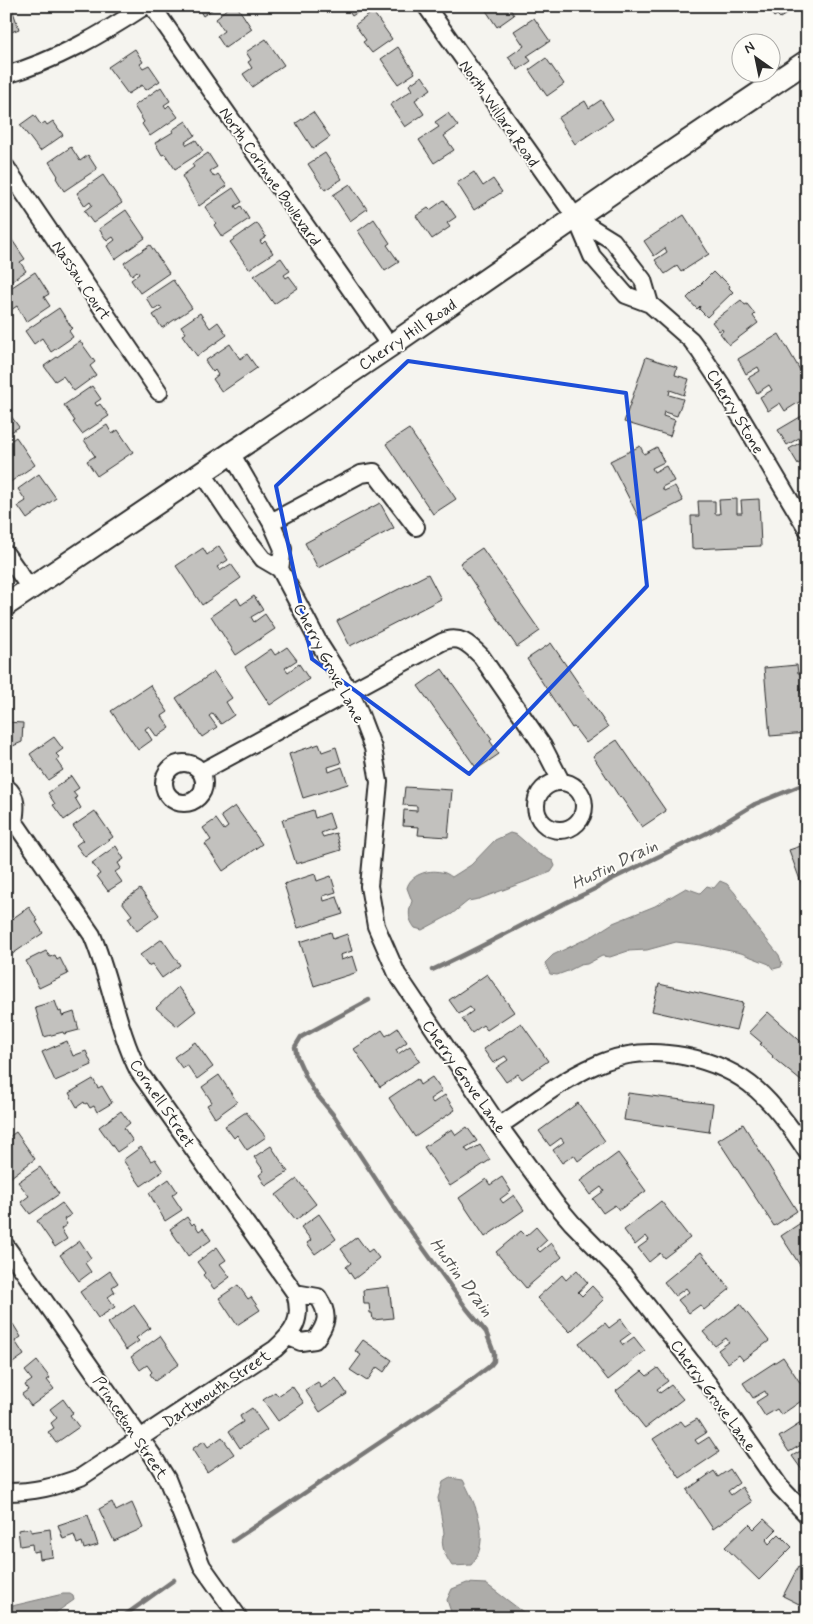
<svg xmlns="http://www.w3.org/2000/svg" width="813" height="1624" viewBox="0 0 813 1624" font-family="Mynerve,sans-serif">
	<style>
		.water { fill: #adaca9; stroke: #797877 }
		.lines { fill: none; stroke-linecap: round; stroke-linejoin: round }
		.stream { stroke: #797877; stroke-width: 4.5 }
		.building { fill: #c2c1be; stroke: #2b2b2b }
		.minor-casing { stroke: #2b2b2b; stroke-width: 20 }
		.major-casing { stroke: #2b2b2b; stroke-width: 25 }
		.minor { stroke: #fdfcf7; stroke-width: 16 }
		.major { stroke: #fdfcf7; stroke-width: 21 }
		.marked { fill: none; stroke: #1d4ed8; stroke-width: 4; stroke-linejoin: round }
		.labels { text-anchor: middle; stroke-width: 4; stroke-linejoin: round; paint-order: stroke }
		.street-label { font-size: 16px; fill: #2b2b2b; stroke: #fdfcf7 }
		.water-label { font-size: 18px; font-style: italic; fill: #585857; stroke: #fdfcf7 }
	</style>
	<rect width="100%" height="100%" fill="#f5f4ef"/>
	<filter id="ink" filterUnits="userSpaceOnUse"><feTurbulence type="fractalNoise" baseFrequency=".02" numOctaves="2"/><feDisplacementMap in="SourceGraphic" scale="10" xChannelSelector="R" yChannelSelector="G"/><feConvolveMatrix kernelMatrix="1 2 1 2 8 2 1 2 1" color-interpolation-filters="sRGB"/></filter>
	<g filter="url(#ink)">
		<path class="water" d="M510 833 517 835 539 854 553 861 555 866 551 872 479 899 468 901 452 914 422 930 415 928C408 919 408 912 412 901L407 888C410 875 428 869 441 872 445 872 449 875 452 877L471 865 495 840Z
			M720 881 727 884 735 893 750 919 779 955 782 964 781 967 773 969 769 964 741 953 701 945 676 942 647 950 628 951 610 957 602 956 587 964 580 965 568 971 557 975 550 974 545 963 553 955 594 935 613 923 655 906 686 888 700 893 707 886 714 888Z
			M450 1478 463 1480C476 1504 492 1542 471 1565L452 1566C446 1557 439 1545 444 1533L438 1498 443 1482Z
			M467 1583 486 1584 531 1618H453L447 1600 452 1589Z
			M63 1594H70L73 1596 74 1600 48 1618H6V1605L12 1606Z"/>
		<g class="lines">
			<path class="stream" d="M432 970C479 949 523 924 569 901 584 894 597 889 610 880L709 832 755 804 807 783
				M233 1541 458 1390 490 1366 494 1361V1353L486 1332 467 1309 400 1216 335 1117 314 1091 306 1077 297 1057 295 1047 301 1037 369 1000
				M121 1618 174 1580"/>
		</g>
		<path class="building" d="M6 6H11L19 29 6 34Z
			M197 6H217L203 16Z
			M231 6H237L252 29 225 48 217 36 224 31 216 19 221 15 220 14Z
			M345 6H367L352 16Z
			M483 6H508L514 15 497 27Z
			M766 6H785L784 7 788 13 780 18 777 15 774 17Z
			M373 12 392 39 372 53 363 42 366 40 355 25Z
			M534 18 550 41 527 56 531 61 518 70 508 57 524 46 514 31Z
			M266 39 284 65 252 87 243 74 252 68 248 62 251 60 246 52Z
			M398 47 415 73 398 84 381 59Z
			M135 49 143 62 140 64 143 68 149 65 160 81 146 90 142 85 128 94 108 67Z
			M546 58 564 84 547 96 529 70Z
			M422 76 431 89 415 100 424 114 405 127 390 105 412 90 409 85Z
			M161 87 170 101 164 105 166 108 169 105 178 117 150 136 142 124 144 122 134 106Z
			M601 100 613 119 575 144 558 118 585 101 589 108Z
			M313 112 330 137 313 149 296 123Z
			M448 113 458 126 444 136 454 150 434 163 419 140 439 127 435 122Z
			M34 115 41 125 45 122 47 125 53 121 63 135 40 151 20 125Z
			M186 121 195 135 185 142 187 145 196 140 203 151 175 169 165 154 162 155 155 143 173 132 172 130Z
			M71 147 80 161 88 155 97 169 64 191 56 178 58 176 49 162Z
			M208 153 217 167 210 171 214 177 218 174 227 186 199 206 182 176 194 167 192 164Z
			M325 153 342 179 325 190 308 164Z
			M474 172 483 186 493 179 502 192 474 210 457 183Z
			M103 175 122 203 93 223 84 211 92 205 90 202 85 206 77 193Z
			M350 184 367 209 350 221 333 195Z
			M233 188 242 202 235 206 237 209 241 206 249 219 222 237 214 225 216 223 205 207Z
			M444 200 456 217 447 223 450 227 432 239 416 216 428 208 430 210Z
			M126 210 145 238 115 259 107 246 115 240 113 237 107 241 99 229Z
			M684 215 709 254 681 272 677 266 665 274 655 260 667 252 665 248 654 256 644 241Z
			M374 219 390 243 387 245 399 262 385 271 358 231Z
			M257 223 266 237 260 241 262 244 265 241 273 253 249 269 230 242Z
			M10 237 25 259 20 262 26 271 6 285V240Z
			M150 245 169 273 140 293 131 280 139 274 137 271 132 275 124 263Z
			M281 258 290 271 284 275 286 278 289 276 298 288 274 304 254 276Z
			M35 272 49 294 44 297 50 306 26 322 17 306 8 312 6 309V291Z
			M713 272 719 278 721 277 730 286 729 288 733 292 707 317 699 309 700 306 697 309 687 298Z
			M173 280 192 308 162 328 153 315 162 309 160 306 154 310 146 298Z
			M741 300 745 305 747 304 755 314 753 316 758 323 729 345 720 333 723 331 722 329 719 331 712 322Z
			M59 308 72 328 69 331 73 337 51 352 42 338 34 344 25 331Z
			M200 313 210 328 218 322 227 335 197 356 182 335 186 333 181 326Z
			M779 334 807 382V397L785 411 780 403 768 411 760 397 772 390 769 385 757 393 748 378 760 371 758 367 746 374 738 359Z
			M80 341 95 362 90 366 96 375 74 391 63 376 55 381 44 366Z
			M230 344 240 359 247 354 257 368 222 392 213 379 218 375 215 370 213 372 205 361Z
			M646 357 677 367 675 375 689 379 684 395 670 390 669 395 683 399 677 416 664 412 663 416 675 420 670 436 624 422Z
			M92 386 101 399 95 403 97 406 100 404 109 416 82 434 73 422 75 421 64 405Z
			M8 412 19 427 6 435V413Z
			M807 413V459L798 464 789 449 801 442 799 438 787 445 778 430Z
			M107 425 112 434 118 430 133 452 97 476 87 461 95 456 84 440Z
			M409 429 456 499 433 514 386 444Z
			M16 437 35 465 6 485V444Z
			M640 446 644 454 657 447 664 462 652 468 654 472 666 466 674 481 662 487 664 491 675 486 683 501 641 522 610 461Z
			M39 474 56 498 27 519 18 506 26 501 18 489Z
			M737 499V513H742L741 500 759 499 761 546 692 549 691 516H699L698 501H715V514H720L719 500Z
			M380 503 394 528 318 568 305 543Z
			M219 546 228 560 217 567 220 571 231 564 241 578 202 605 176 566 203 548 207 555Z
			M482 548 540 631 517 647 460 563Z
			M428 574 441 599 350 646 337 621Z
			M254 596 263 610 251 617 254 622 265 614 275 629 236 655 211 616 237 598 241 605Z
			M551 643 608 727 586 743 574 727 572 728 527 659Z
			M287 647 297 660 285 668 288 672 299 664 309 679 270 705 245 667 271 649 275 655Z
			M797 665 798 673H807V689H800L801 694H807V711H802L803 716H807V733L770 736 764 668Z
			M442 669 492 739 490 741 499 754 477 769 418 686Z
			M214 672 232 698 226 702 234 715 221 724 213 713 209 716 217 727 202 737 176 698Z
			M150 685 168 712 162 716 170 728 157 737 149 726 145 729 152 740 138 750 111 711Z
			M6 722 23 723 22 742 6 749Z
			M54 737 63 749 56 754 60 758 56 760 63 770 48 780 30 754Z
			M617 740 666 811 642 827 621 797 620 798 593 756Z
			M319 744 322 752 336 747 341 763 328 767 329 772 342 767 348 784 303 798 289 754Z
			M71 776 79 788 73 792 77 797 75 798 81 808 64 820 53 805 55 804 48 793Z
			M405 787 452 790 448 837 418 835 419 827 403 826 404 810 417 811V806L403 805Z
			M235 806 262 844 223 871 205 844 211 840 203 828 216 819 224 830 228 827 221 816Z
			M313 810 315 818 329 813 334 828 321 833 323 837 336 833 341 850 296 864 282 820Z
			M95 811 113 837 85 857 76 845 83 840 73 826Z
			M807 844V899L789 850Z
			M116 846 124 859 118 863 121 868 115 872 122 882 108 891 97 876 100 874 92 863Z
			M315 874 317 881 331 876 336 892 323 896 324 901 337 897 343 914 298 928 284 884Z
			M140 889 159 915 137 931 128 918 132 915 122 902Z
			M29 907 38 921 36 922 43 933 11 955 6 948V937L10 934 6 930V923Z
			M331 932 333 939 347 934 352 951 340 955 341 960 353 956 358 972 314 986 300 942Z
			M162 939 180 965 162 978 152 964 148 966 140 955Z
			M46 951 50 957 55 955 57 960 60 958 68 974 39 988 26 961Z
			M487 974 514 1012 487 1030 483 1025 472 1033 462 1019 473 1011 470 1007 459 1014 449 1000Z
			M659 984 743 1003 736 1030 652 1011Z
			M178 987 196 1011 177 1026 156 1008Z
			M55 1001 59 1012 61 1011 62 1016 74 1012 79 1030 64 1034 63 1032 44 1037 35 1007Z
			M768 1012 807 1047V1086L772 1057 773 1056 760 1044 762 1043 749 1032Z
			M521 1023 548 1061 522 1079 518 1074 506 1082 496 1068 508 1060 505 1056 493 1063 483 1049Z
			M398 1028 407 1042 396 1050 398 1054 410 1046 420 1061 380 1087 354 1049 382 1030 386 1036Z
			M67 1041 73 1056 86 1051 92 1065 55 1081 42 1052Z
			M195 1042 213 1067 197 1079 187 1065 182 1068 174 1057Z
			M219 1075 237 1102 215 1118 207 1105 212 1102 202 1087Z
			M432 1077 442 1091 430 1099 433 1103 445 1095 455 1110 415 1137 389 1098 417 1079 420 1085Z
			M93 1079 98 1088 102 1086 112 1103 97 1112 94 1106 90 1108 87 1103 85 1104 84 1102 77 1107 69 1093Z
			M628 1093 713 1104 709 1132 624 1120Z
			M578 1103 605 1141 578 1161 574 1155 562 1163 553 1150 564 1142 561 1138 550 1146 539 1131Z
			M121 1111 130 1123 124 1128 133 1141 117 1152 99 1127Z
			M246 1112 266 1137 247 1150 237 1135 234 1138 225 1126Z
			M743 1124 797 1211 774 1226 718 1140Z
			M467 1127 477 1141 465 1148 468 1152 480 1145 490 1160 450 1186 424 1147 452 1129 456 1135Z
			M16 1132 35 1159 7 1180 6 1139Z
			M271 1146 288 1172 266 1186 259 1175 264 1171 254 1157Z
			M141 1147 151 1161 155 1159 163 1171 141 1186 123 1160Z
			M618 1153 646 1191 619 1210 615 1205 603 1213 593 1199 604 1191 601 1187 590 1195 580 1181Z
			M40 1167 59 1194 30 1214 21 1202 29 1196 18 1182Z
			M502 1177 511 1191 500 1199 503 1203 514 1195 524 1210 485 1237 459 1198 486 1179 490 1185Z
			M169 1179 177 1191 172 1195 182 1210 165 1221 149 1193Z
			M297 1179 316 1204 296 1220 276 1195Z
			M661 1201 690 1238 664 1258 660 1253 649 1262 638 1248 649 1240 646 1236 635 1245 624 1230Z
			M62 1203 71 1215 64 1219 67 1224 61 1229 67 1239 55 1247 37 1221Z
			M319 1214 336 1239 315 1254 307 1243 311 1240 301 1227Z
			M187 1217 192 1225 194 1223 199 1231 203 1228 211 1240 188 1256 170 1229Z
			M805 1220 807 1222V1276L781 1236Z
			M536 1227 547 1240 537 1249 540 1252 551 1243 562 1257 526 1288 496 1252 521 1231 526 1236Z
			M357 1237 368 1252 372 1249 379 1258 374 1262 375 1263 354 1279 346 1267 351 1263 341 1249Z
			M80 1241 91 1258 85 1263 91 1272 79 1281 60 1255Z
			M217 1247 226 1260 220 1264 230 1277 214 1289 203 1275 205 1273 197 1262Z
			M701 1252 730 1289 704 1310 700 1305 689 1313 678 1300 689 1292 686 1288 675 1296 664 1282Z
			M577 1270 588 1283 578 1292 582 1296 592 1286 604 1299 570 1332 537 1298 562 1275 566 1280Z
			M110 1271 118 1283 112 1287 115 1292 108 1297 115 1307 98 1318 80 1292Z
			M238 1285 248 1299 251 1297 260 1310 237 1325 219 1298Z
			M389 1287 393 1318 373 1320 372 1313H370L369 1304H364L363 1290Z
			M740 1304 769 1341 743 1360 739 1355 728 1363 718 1350 729 1342 726 1338 715 1346 703 1332Z
			M134 1305 150 1328 136 1338 139 1341 126 1350 108 1323Z
			M621 1319 631 1333 620 1341 623 1345 634 1337 645 1351 608 1380 579 1343 605 1323 609 1328Z
			M13 1324 21 1337 15 1341 24 1355 6 1368V1328Z
			M160 1336 179 1364 155 1381 150 1374 152 1372 147 1365 140 1370 131 1357Z
			M363 1340 392 1360 384 1372 377 1367 367 1381 350 1370 361 1355 355 1351Z
			M783 1357 807 1393V1397L781 1415 777 1409 765 1416 756 1402 767 1395 765 1391 753 1398 743 1383Z
			M37 1361 50 1378 47 1380 54 1389 31 1406 22 1394 28 1390 25 1385 32 1380 25 1371Z
			M658 1368 668 1381 657 1389 660 1393 671 1385 683 1399 645 1428 616 1391 642 1371 647 1376Z
			M336 1378 347 1394 320 1412 305 1390 318 1382 321 1388Z
			M292 1386 304 1403 278 1421 263 1400 275 1392 278 1396Z
			M63 1399 73 1413 70 1415 79 1427 56 1443 48 1432 54 1428 51 1423 57 1418 50 1409Z
			M252 1408 267 1430 240 1448 229 1431 243 1422 240 1416Z
			M697 1419 706 1433 695 1440 698 1444 709 1437 719 1452 680 1478 653 1439 681 1421 685 1426Z
			M807 1419V1467L802 1470 792 1456 804 1449 801 1445 789 1452 779 1437Z
			M222 1437 234 1454 207 1472 192 1449 204 1441 208 1447Z
			M730 1469 739 1483 728 1491 731 1495 742 1487 752 1502 713 1529 687 1490 714 1471 718 1477Z
			M112 1502 116 1511 132 1503 143 1528 114 1541 99 1509Z
			M88 1515 98 1545 84 1549 82 1542 77 1544 74 1535 63 1539 58 1525Z
			M764 1519 776 1530 766 1540 769 1544 779 1534 792 1547 759 1580 725 1547 749 1524 754 1529Z
			M31 1528V1532L50 1529 53 1557 40 1559 39 1551 33 1552 32 1544 20 1546 18 1530Z
			M807 1565V1608L783 1596 798 1567 805 1570Z"/>
		<g class="lines">
			<g class="minor-casing">
				<path id="minor" d="M152 6 390 346
					M426 6 576 218 592 256 626 295 650 304 691 340 700 352 723 387 807 529
					M6 75C57 60 101 35 145 6
					M6 167 159 392
					M576 218 613 241 643 280 650 304
					M231 453 271 522 283 549 280 569
					M202 472 242 532 263 559 280 569 320 645 350 692 358 709 373 748 379 782 369 886 376 926 397 974 499 1126 555 1203 572 1223 623 1275 710 1386 780 1487 807 1515
					M271 522 361 474 374 472 416 527
					M6 554 30 588
					M164 783a20 20 0 1 1 40 0a20 20 0 1 1-40 0Z
					M201 772 442 642C459 634 469 644 481 656L543 746 561 781
					M536 806a24 24 0 1 1 48 0a24 24 0 1 1-48 0Z
					M6 787C18 796 16 809 14 822
					M6 817 18 827 92 935C111 980 117 1029 139 1072L295 1293C303 1319 294 1332 275 1349L81 1477C55 1487 34 1492 6 1492
					M499 1126C533 1104 567 1075 606 1061 652 1043 720 1057 757 1090 777 1108 792 1129 807 1152
					M6 1246 153 1456 167 1479 202 1566 239 1618
					M289 1337 301 1342 315 1340C327 1324 330 1315 318 1297L295 1293"/>
			</g>
			<g class="major-casing">
				<path id="major" d="M6 605 390 346 630 180 807 61"/>
			</g>
			<use href="#minor" class="minor"/>
			<use href="#major" class="major"/>
		</g>
	</g>
	<path class="marked" d="M408 361 626 393 647 586 469 774 312 659 276 486Z"/>
	<g class="labels">
		<g class="street-label">
			<text transform="translate(500 113) rotate(55)" y="6">North Willard Road</text>
			<text transform="translate(271 176) rotate(55)" y="6">North Corinne Boulevard</text>
			<text transform="translate(82 280) rotate(56)" y="6">Nassau Court</text>
			<text transform="translate(407 334) rotate(-34)" y="6">Cherry Hill Road</text>
			<text transform="translate(736 411) rotate(59)" y="6">Cherry Stone</text>
			<text transform="translate(330 663) rotate(62)" y="6">Cherry Grove Lane</text>
			<text transform="translate(465 1076) rotate(55)" y="6">Cherry Grove Lane</text>
			<text transform="translate(163 1103) rotate(56)" y="6">Cornell Street</text>
			<text transform="translate(216 1388) rotate(-34)" y="6">Dartmouth Street</text>
			<text transform="translate(714 1395) rotate(54)" y="6">Cherry Grove Lane</text>
			<text transform="translate(131 1427) rotate(56)" y="6">Princeton Street</text>
		</g>
		<g class="water-label">
			<text transform="translate(614 864) rotate(-26)" y="6">Hustin Drain</text>
			<text transform="translate(462 1277) rotate(53)" y="6">Hustin Drain</text>
		</g>
	</g>
	<rect width="813" height="1624" fill="none" stroke="#fdfcf7" stroke-width="25"/>
	<rect x="12" y="12" width="788" height="1599" fill="none" stroke="#2b2b2b" stroke-width="2" filter="url(#ink)"/>
	<g transform="translate(756 58) rotate(327)"><circle r="24" fill="#fdfcf7" stroke="#a9a8a5"/>
	<path d="M0-4L9 19L0 12L-9 19Z" fill="#2b2b2b"/>
	<text y="-8" font-size="14" font-weight="bold" text-anchor="middle" fill="#2b2b2b">N</text>
	</g>
</svg>
